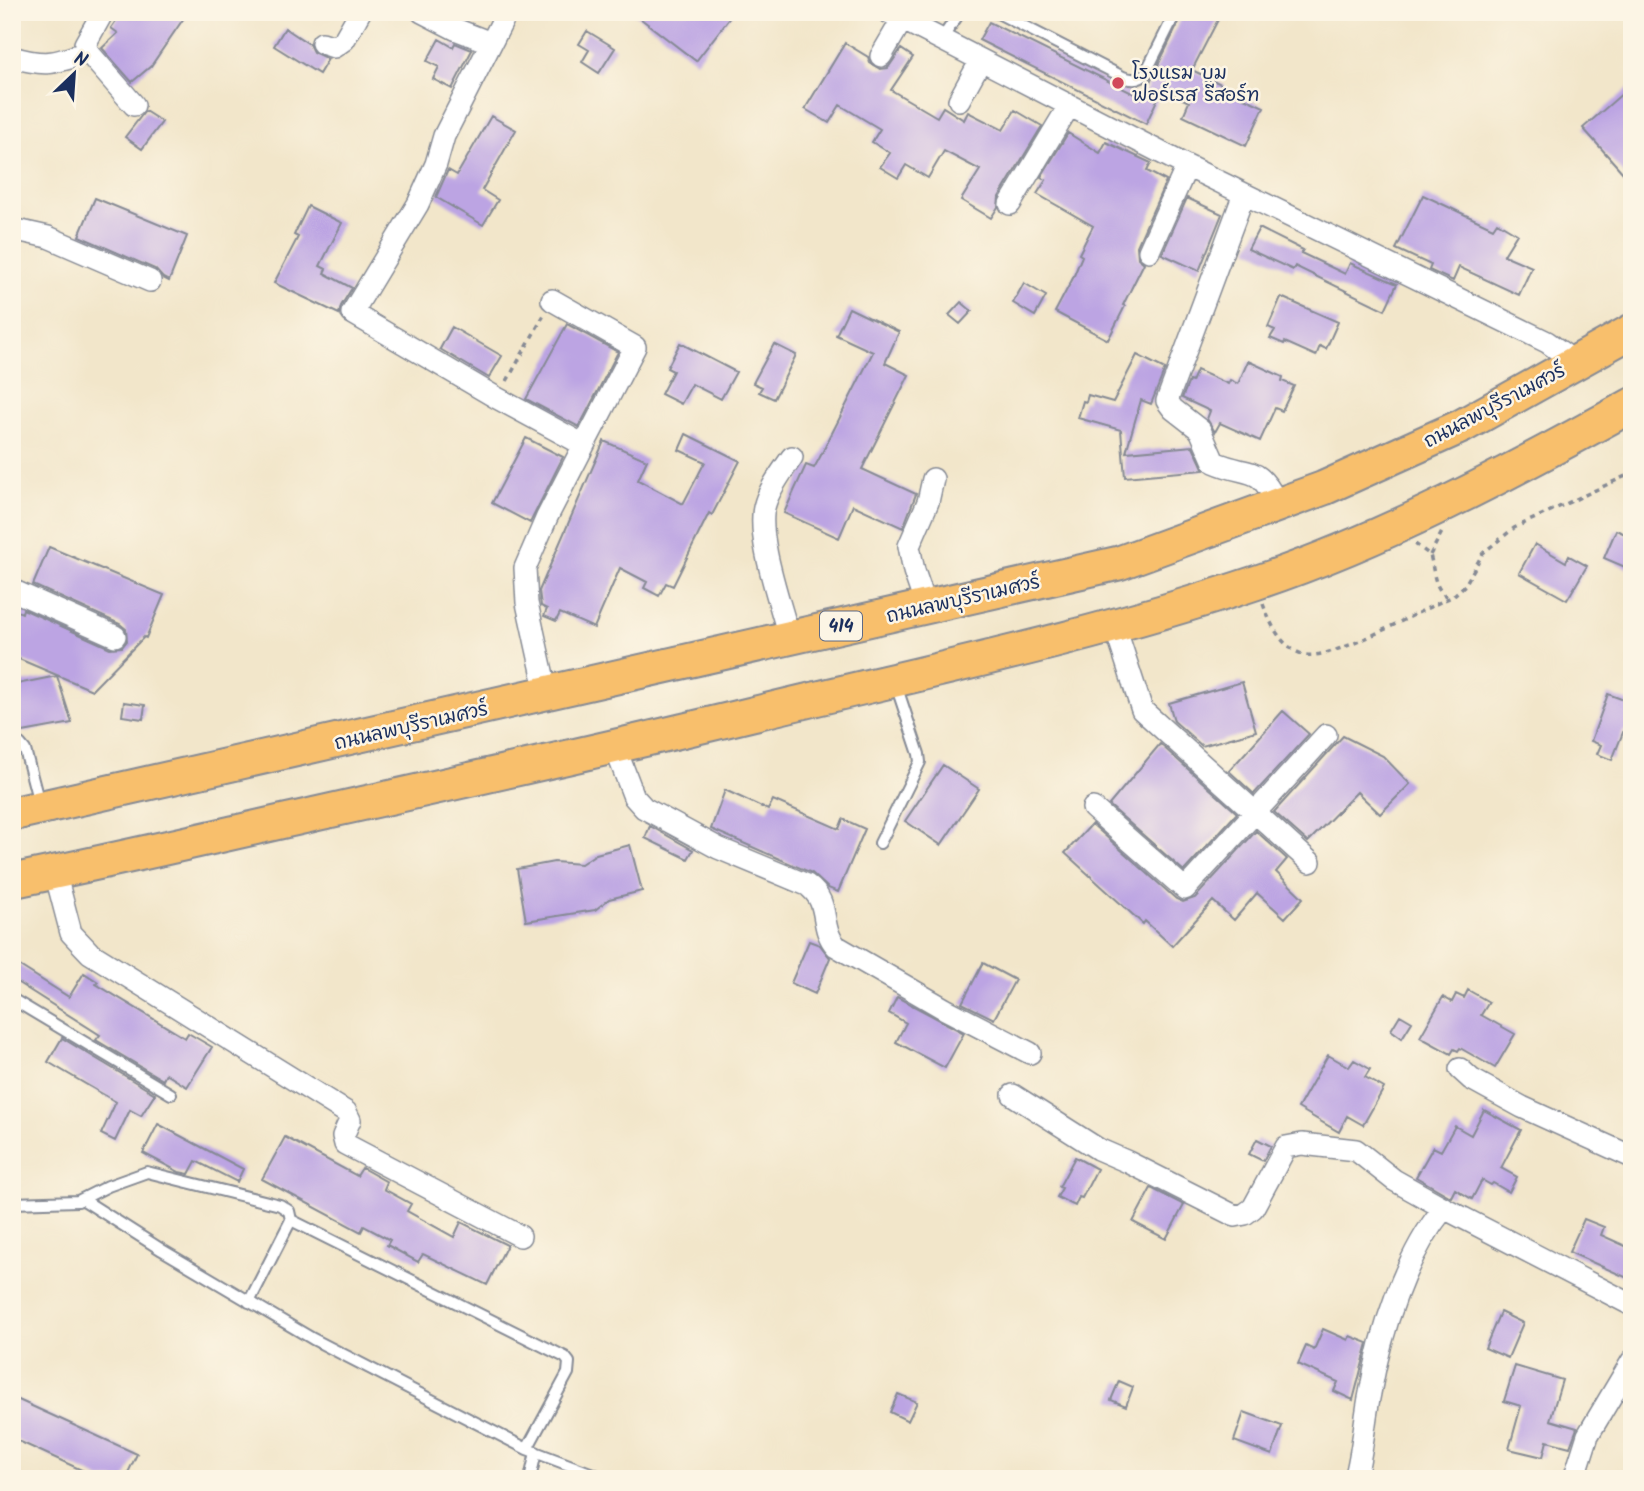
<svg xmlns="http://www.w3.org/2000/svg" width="1644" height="1491" viewBox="0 0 1644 1491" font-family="Kalam,'Playpen Sans Thai',sans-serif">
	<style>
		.building { fill: #bca4e3 }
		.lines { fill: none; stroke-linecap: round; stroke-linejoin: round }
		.lane-casing { stroke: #868a94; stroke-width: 14 }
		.street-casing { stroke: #868a94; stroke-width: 24 }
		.primary-casing { stroke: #868a94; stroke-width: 37 }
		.path { stroke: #868a94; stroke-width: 3.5; stroke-dasharray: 5 5; stroke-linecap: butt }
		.lane { stroke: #fff; stroke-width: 10 }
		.street { stroke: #fff; stroke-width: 21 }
		.primary { stroke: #f8bf6c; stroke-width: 33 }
		.poi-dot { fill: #d1495b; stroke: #fcf5e5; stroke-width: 2.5 }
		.labels { text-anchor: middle; stroke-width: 5; stroke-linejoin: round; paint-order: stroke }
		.shield { fill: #fcf5e5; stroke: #5e6a86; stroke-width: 2 }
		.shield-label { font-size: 18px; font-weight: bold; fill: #1b2f5e }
		.poi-label { font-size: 19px; fill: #1b2f5e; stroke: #fcf5e5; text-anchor: start }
		.street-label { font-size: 19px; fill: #1b2f5e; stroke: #fcf5e5 }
	</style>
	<rect width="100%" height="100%" fill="#fcf5e5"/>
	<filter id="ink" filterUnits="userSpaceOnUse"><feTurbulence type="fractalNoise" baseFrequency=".0143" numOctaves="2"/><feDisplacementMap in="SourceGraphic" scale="14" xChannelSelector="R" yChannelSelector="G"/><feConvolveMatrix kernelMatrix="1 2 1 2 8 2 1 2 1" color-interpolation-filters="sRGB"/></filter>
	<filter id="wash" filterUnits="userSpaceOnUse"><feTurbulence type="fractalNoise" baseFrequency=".00686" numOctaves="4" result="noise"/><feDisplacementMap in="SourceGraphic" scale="28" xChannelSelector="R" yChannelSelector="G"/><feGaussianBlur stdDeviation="1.57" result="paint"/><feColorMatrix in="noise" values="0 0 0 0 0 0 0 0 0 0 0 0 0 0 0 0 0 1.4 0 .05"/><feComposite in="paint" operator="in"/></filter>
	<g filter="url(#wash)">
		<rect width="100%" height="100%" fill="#f2e6ca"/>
		<g id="blocks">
			<path class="building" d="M122 12H188L151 66 132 82 102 48 118 33 111 28Z
				M632 12H734L696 61Z
				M1184 12H1222L1192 70 1225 86 1224 89 1264 107 1246 146 1183 116 1189 102 1162 89 1146 124 979 40 989 22 1142 98Z
				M285 28 309 44 313 52 328 59 319 74 274 46Z
				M587 31 615 48 599 73 582 62 589 50 579 44Z
				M439 39 453 47 455 43 472 50 452 89 433 79 439 67 427 61Z
				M845 43 868 57 870 63 880 69 888 68 901 49 913 57 891 90 937 117 943 107 964 120 968 112 1003 130 1015 110 1042 126 999 197 998 207 991 218 961 200 980 170 944 151 928 178 906 165 898 178 880 167 890 153 872 142 880 129 840 105 829 123 805 109Z
				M1632 85V183L1583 128Z
				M145 111 162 122 142 149 125 137Z
				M491 116 516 130 482 190 498 200 483 225 436 197 448 170 457 175Z
				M1068 133 1100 153 1106 142 1151 163 1147 171 1166 181 1137 246 1138 258 1144 263 1123 305 1125 306 1108 340 1055 312 1073 278 1082 256 1079 254 1093 226 1037 194 1046 180 1041 177Z
				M1423 195 1493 228 1497 222 1517 234 1504 255 1532 267 1519 295 1459 267 1453 281 1429 270 1431 265 1396 249Z
				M95 198 187 236 169 281 163 278 155 269 79 236Z
				M1187 198 1222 214 1199 271 1162 254Z
				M308 206 342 223 320 266 326 269 324 273 352 288 341 306 339 314 274 283 298 237 294 235Z
				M1259 228 1303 250 1301 253 1345 274 1350 263 1397 284 1385 310 1295 266 1293 270 1248 249Z
				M1024 283 1046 296 1035 316 1013 303Z
				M1281 297 1338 322 1326 349 1320 346 1316 356 1285 342 1284 344 1270 338 1275 330 1268 327Z
				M961 302 972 311 960 324 949 315Z
				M849 308 899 332 885 363 909 375 862 469 916 494 903 528 853 505 839 538 784 513 806 465 814 468 819 459 873 352 836 335Z
				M567 324 618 352 579 427 526 399Z
				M452 327 502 356 489 378 440 349Z
				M680 343 736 372 721 399 692 384 681 404 661 394 673 371 667 368Z
				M774 344 796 355 774 399 759 392 762 387 753 383Z
				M1137 355 1165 369 1151 404 1141 400 1126 452 1193 446 1204 470 1125 477 1121 430 1078 418 1083 401 1086 402 1088 395 1113 402Z
				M1248 361 1283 377 1282 381 1294 386 1282 411 1275 408 1260 441 1220 423 1215 432 1207 419 1210 411 1182 398 1189 381 1192 382 1197 370 1228 384 1230 380 1238 384Z
				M686 434 740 461 712 515 709 513 673 586 666 583 659 596 644 588 647 582 620 568 594 628 560 613 556 621 544 616 547 609 541 606 539 591 604 441 647 460 638 480 683 504 705 462 679 450Z
				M526 438 563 457 530 523 492 503Z
				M1616 530 1632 537V570L1604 558Z
				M1535 544 1566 562 1569 556 1587 566 1567 600 1519 573Z
				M49 547 164 595 146 638 144 637 92 690 12 656V609L22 613 23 609 110 648 122 647 127 641 126 629 120 624 33 585Z
				M57 676 72 723 12 734V685Z
				M1242 682 1256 731 1202 746 1174 721 1169 703Z
				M1608 694 1632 703V734L1624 730 1612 760 1597 754 1601 745 1591 741Z
				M124 702 145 705 143 719 122 716Z
				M1283 711 1309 734 1254 794 1229 771Z
				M1343 736 1383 756 1410 784 1380 814 1357 792 1308 842 1274 812Z
				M1160 744 1237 813 1184 871 1109 805Z
				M943 765 979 789 941 845 905 821Z
				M725 790 768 810 773 800 839 829 843 819 865 829 838 892 828 888 812 873 711 829Z
				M1092 824 1176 899 1183 902 1195 898 1256 831 1287 859 1276 872 1303 898 1285 918 1257 893 1234 920 1213 901 1172 946 1145 921 1143 924 1065 853Z
				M650 826 693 850 688 859 645 838Z
				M630 845 642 891 609 899 595 910 526 921 517 869 554 862 581 864 596 854Z
				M809 941 820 945 830 958 815 994 791 983Z
				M12 961 69 997 84 973 98 982 96 984 185 1038 188 1033 212 1047 187 1087 166 1074 163 1080 96 1040 100 1035 12 979Z
				M983 963 1015 980 994 1019 962 1003Z
				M1468 990 1489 1002 1481 1015 1515 1034 1495 1068 1460 1048 1458 1051 1454 1049 1451 1054 1420 1037 1443 997 1452 1002 1456 994 1464 998Z
				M897 997 964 1033 945 1068 896 1042 906 1023 889 1013Z
				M1400 1015 1412 1022 1402 1038 1391 1030Z
				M62 1038 155 1094 141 1116 130 1110 115 1141 101 1134 116 1102 48 1062Z
				M1328 1055 1349 1067 1354 1060 1370 1069 1365 1077 1384 1088 1363 1125 1347 1116 1339 1132 1298 1108Z
				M1484 1110 1521 1130 1501 1168 1517 1177 1509 1192 1493 1183 1491 1185 1482 1180 1472 1199 1455 1189 1451 1197 1416 1177 1433 1147 1441 1151 1455 1126 1471 1135Z
				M158 1124 243 1169 237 1182 196 1161 189 1174 179 1172 143 1153Z
				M285 1137 357 1176 362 1168 387 1182 384 1189 411 1204 407 1211 454 1237 461 1222 507 1245 487 1285 423 1254 418 1262 387 1245 390 1240 364 1226 361 1232 262 1179Z
				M1257 1139 1271 1146 1263 1161 1249 1154Z
				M1075 1157 1097 1169 1082 1198 1079 1197 1075 1206 1057 1197 1062 1188 1059 1187Z
				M1151 1188 1184 1205 1166 1239 1133 1222Z
				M1584 1219 1604 1227 1601 1235 1632 1249V1280L1569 1252Z
				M1500 1312 1523 1323 1508 1358 1485 1348Z
				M1323 1329 1348 1340 1350 1336 1368 1343 1353 1400 1334 1391 1338 1382 1298 1364 1306 1346 1314 1350Z
				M1515 1366 1562 1380 1550 1420 1577 1428 1570 1447 1547 1441 1543 1457 1509 1449 1521 1406 1504 1401Z
				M1119 1381 1133 1387 1126 1406 1111 1400Z
				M898 1394 917 1402 908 1421 890 1412Z
				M12 1397 137 1454 125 1479H101L12 1438Z
				M1244 1412 1282 1426 1272 1455 1234 1441Z"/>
		</g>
	</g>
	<g filter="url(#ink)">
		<use href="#blocks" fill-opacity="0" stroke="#868a94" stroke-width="2"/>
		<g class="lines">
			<g class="lane-casing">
				<path id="lane" d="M996 12 1123 77C1131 80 1139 81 1145 74L1176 12
					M941 40 960 12
					M12 742 20 744 25 750 39 803
					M880 843 920 762 919 754 896 685
					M12 999 171 1094
					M82 1199 162 1250 313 1339 527 1449
					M12 1203 78 1201 108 1186 147 1172 280 1205 289 1211 291 1220 565 1357 569 1362 568 1373 527 1449 606 1479
					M249 1302 291 1220
					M530 1479 536 1452"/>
			</g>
			<g class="street-casing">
				<path id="street" d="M103 12 85 44 88 52 134 105
					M422 12 455 29 491 43
					M507 12 444 136 436 164 418 204 352 313 497 398 584 445 547 517 525 568 527 603 547 694
					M888 12 1187 166 1547 342 1575 362
					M322 43 334 47 344 40 360 12
					M881 56 902 20
					M12 57C47 67 55 63 88 52
					M959 100 981 60
					M1244 194 1167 401 1173 409 1200 430 1214 462C1251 478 1256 462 1278 504
					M1010 204 1069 106
					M12 229 48 237 150 281
					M1149 251 1187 166
					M552 300 635 347 584 445
					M12 590 115 636
					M926 606 914 571 909 546 928 502 933 479
					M1114 624 1142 710 1310 862
					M789 637C781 605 755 534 765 504 770 487 782 472 792 457
					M615 747 634 797 644 808 718 848 807 885C832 903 818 926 836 946L945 1009 1030 1053
					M1093 808 1185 889 1326 735
					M55 872 71 933 90 953 346 1112 350 1120 343 1136 345 1144 520 1236
					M1460 1069 1471 1079 1522 1107 1632 1157
					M1013 1095 1098 1149 1128 1162 1235 1216 1245 1214 1253 1208 1286 1147 1302 1144 1356 1150 1394 1180 1444 1208 1632 1305
					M1355 1479C1363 1451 1364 1422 1370 1393 1381 1332 1404 1257 1444 1208
					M1574 1479 1588 1435 1632 1361"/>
			</g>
			<g class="primary-casing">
				<path id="primary" d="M12 814 1119 563 1324 488 1462 426 1632 331
					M12 881C115 860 218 836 320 813 464 781 608 749 752 714 920 673 1091 638 1255 583 1384 540 1513 471 1632 405"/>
			</g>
			<path class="path" d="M507 381 544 315
				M1415 544 1430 555C1435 572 1432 586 1448 598
				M1430 555 1442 532
				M1263 604C1270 623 1281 647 1302 654 1330 664 1420 609 1452 597L1465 585 1483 553 1514 528 1632 473"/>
			<use href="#lane" class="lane"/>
			<use href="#street" class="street"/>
			<use href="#primary" class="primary"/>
		</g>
	</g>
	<circle class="poi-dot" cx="1118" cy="83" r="7"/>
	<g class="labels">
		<rect class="shield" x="820" y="611.5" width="42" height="29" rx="5"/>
		<g class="shield-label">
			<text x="841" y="632">414</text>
		</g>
		<g class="poi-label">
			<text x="1132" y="79">โรงแรม บูม<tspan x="1132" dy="22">ฟอร์เรส รีสอร์ท</tspan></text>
		</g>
		<g class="street-label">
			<text transform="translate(1494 405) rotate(-28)" y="7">ถนนลพบุรีราเมศวร์</text>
			<text transform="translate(963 598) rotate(-13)" y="7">ถนนลพบุรีราเมศวร์</text>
			<text transform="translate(411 725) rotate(-13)" y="7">ถนนลพบุรีราเมศวร์</text>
		</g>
	</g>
	<rect width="1644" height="1491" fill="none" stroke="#fcf5e5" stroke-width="42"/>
	<g transform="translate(74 74) rotate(25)" stroke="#fcf5e5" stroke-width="5" paint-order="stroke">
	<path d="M0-5L12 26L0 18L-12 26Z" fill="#1b2f5e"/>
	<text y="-10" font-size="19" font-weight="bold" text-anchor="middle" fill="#1b2f5e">N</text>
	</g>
</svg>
